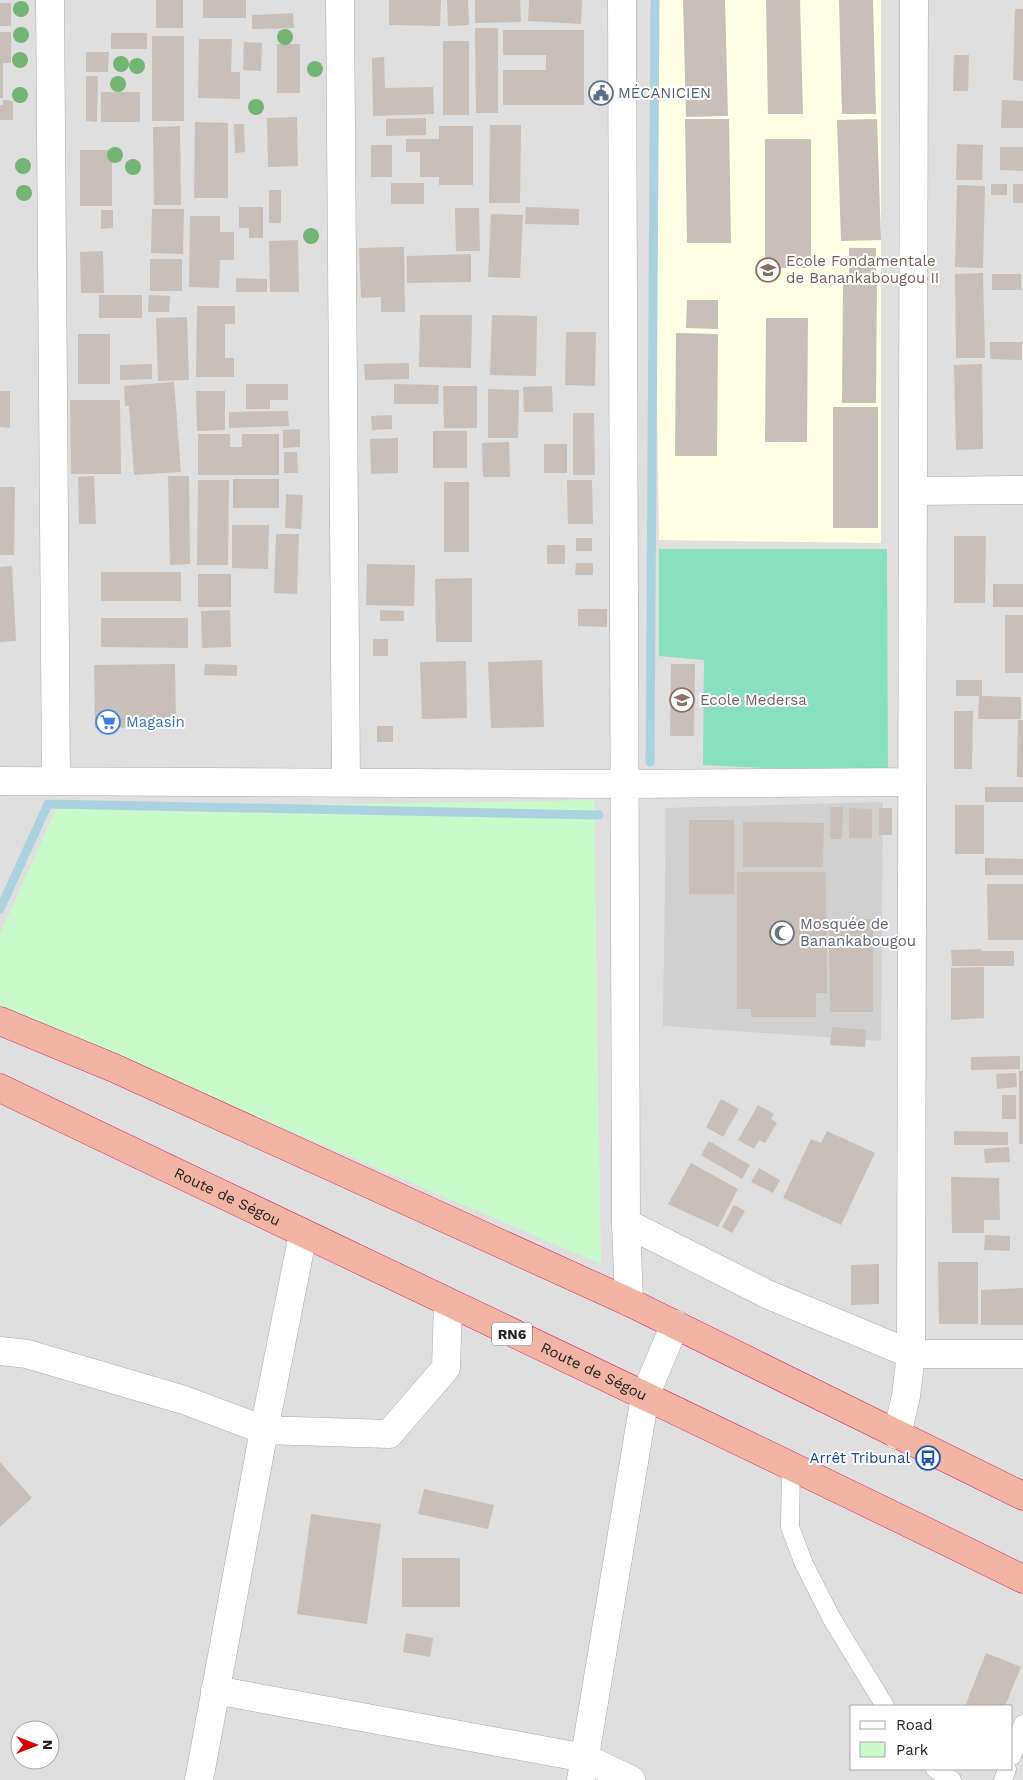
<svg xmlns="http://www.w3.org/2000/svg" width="1023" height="1780" viewBox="0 0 1023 1780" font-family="'Work Sans',sans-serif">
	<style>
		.residential { fill: #e0dfdf; fill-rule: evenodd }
		.education { fill: #ffffe5 }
		.religious { fill: #d0d0d0 }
		.park { fill: #c8facc }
		.pitch { fill: #88e0be }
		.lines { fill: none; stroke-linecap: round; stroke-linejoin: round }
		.stream { stroke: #aad3df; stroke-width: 9 }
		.building { fill: #c7bfb8 }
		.service-casing { stroke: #a9a9a9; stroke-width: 19 }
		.minor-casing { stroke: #a9a9a9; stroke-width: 29 }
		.trunk-casing { stroke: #dc2a67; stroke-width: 29 }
		.service { stroke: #fff; stroke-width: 18 }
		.minor { stroke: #fff; stroke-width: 28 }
		.trunk { stroke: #f2b4a3; stroke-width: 28 }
		.tree { fill: #74b475 }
		.labels { text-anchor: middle; stroke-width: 4; stroke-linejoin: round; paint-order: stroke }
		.shield { fill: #fff; stroke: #646464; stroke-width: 1 }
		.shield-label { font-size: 14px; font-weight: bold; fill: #222 }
		.service-label { font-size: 15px; fill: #4e5e75; stroke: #fff; text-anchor: start }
		.education-label { font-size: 15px; fill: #785e54; stroke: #fff; text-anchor: start }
		.shop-label { font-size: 15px; fill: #366cbe; stroke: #fff; text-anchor: start }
		.worship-label { font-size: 15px; fill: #5b616d; stroke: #fff; text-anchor: start }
		.street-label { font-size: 15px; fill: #222; stroke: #fff }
		.transit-label { font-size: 15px; fill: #164399; stroke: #fff; text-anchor: end }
	</style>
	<rect width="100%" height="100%" fill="#f2efe9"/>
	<path class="residential" d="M0 0H1023V1780H0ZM852 1706H1012V1769H852ZM20 1730H50V1760H20Z"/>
	<path class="education" d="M651 0H881V543L659 540Z"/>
	<path class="religious" d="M883 802 881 1041 663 1026 666 808Z"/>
	<path class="park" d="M594 800 601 1264 0 1007V934L56 809Z"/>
	<path class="pitch" d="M659 549H887L888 774 703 765 704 660 659 656Z"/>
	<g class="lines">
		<path class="stream" d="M650 762 655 0
			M0 909 48 804 599 815"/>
	</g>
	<path class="building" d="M156 0H183V28H156Z
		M203 0H246V18H203Z
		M389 0H441L440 26 389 25Z
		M447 0H468L469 25 448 26Z
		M475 0H520L521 22 475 23Z
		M529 0H582L581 24 528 21Z
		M683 0H725L728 116 686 117Z
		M766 0H800L803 114H768Z
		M839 0H873L876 114H842Z
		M0 3H11V26H0Z
		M1015 9H1023V81L1013 80Z
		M293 13 294 28 252 29V15Z
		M475 28H498V113H476Z
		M503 30H584V105H503V70H546V55H503Z
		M0 32H11V63H3V98H0Z
		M111 33H147V49H111Z
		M152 36H184V121H152Z
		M199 39H232L231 72H240V99L198 98Z
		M443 41H469V115H443Z
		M244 42 262 43 261 71 243 70Z
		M277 44H300V93H277Z
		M86 52H109L108 72H86Z
		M954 55H969L968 91H953Z
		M384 57 385 88 433 87 434 114 373 116 372 58Z
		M86 76H98L97 122 86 121Z
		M101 92H140V122H101Z
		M3 100 13 101V120H0V105H3Z
		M1002 100 1023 101V128H1001Z
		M297 117 298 166 268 167 267 118Z
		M426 118V135L386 136V119Z
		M685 119H729L731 243H687Z
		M877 119 881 240 841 241 837 120Z
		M195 122 228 123V198H194Z
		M234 124H244L245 152 235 153Z
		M490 125H521L520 203H489Z
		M180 126 181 205H154L153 127Z
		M439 126H473V185H439V177H420V152H406V139H439Z
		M765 139H811V268H765Z
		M957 144 983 145 982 180H956Z
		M371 145H392V177H371Z
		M1000 147H1023V171L1000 170Z
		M80 150H112V206H80Z
		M391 183H424V204H391Z
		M991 184H1007V195H991Z
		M1013 184H1023V203H1013Z
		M957 185 985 186 983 268 955 267Z
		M269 190H281V223H269Z
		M239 207H263V238H249V228H239Z
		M526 207 579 209V225L525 224Z
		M455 208H479L480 251H456Z
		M152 209H184L183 254 151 253Z
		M101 210H113V228L101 229Z
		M491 214 523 215 520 278 488 277Z
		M190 216H220V232H234V260H220L219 288 189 287Z
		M298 240 299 292H270L269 241Z
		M404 247 405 312H381V297L361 298 359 248Z
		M849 248H876V275H849Z
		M103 251 104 293H81L80 252Z
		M471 254V282L407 283V256Z
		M150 259H182V291H150Z
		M983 273 985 358H956L955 274Z
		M992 274H1021V290H992Z
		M236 278 267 279V292H236Z
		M843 282H877L876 403H842Z
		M99 295H142V318H99Z
		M149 295 170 296 169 312H148Z
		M687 300H718V329L686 328Z
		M197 306H235V324H225V358H234V377H196Z
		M420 315H472L471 368 419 367Z
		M492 315 537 316 536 376 490 375Z
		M187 317 189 380 158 381 156 318Z
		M766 318H808L807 442H765Z
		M566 332H596L595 386 565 385Z
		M676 333 718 334 717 456H675Z
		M78 334H110V384H78Z
		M990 342H1022V360L990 359Z
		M409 363V379L365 380 364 364Z
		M152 364V379L120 380V365Z
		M982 364 983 449 956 450 954 365Z
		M174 382 181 472 134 475 129 406H125L124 386Z
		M246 384H288V400H270V409H246Z
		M394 384 439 385 438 404H394Z
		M443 386H477V428H444Z
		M552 386 553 412H524L523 387Z
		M488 389 519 390 518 438H488Z
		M0 391H10V428L0 427Z
		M196 391H225V430L197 431Z
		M70 400H120L121 474H71Z
		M833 407H878V528H833Z
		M288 411 289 426 229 428V412Z
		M573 413H594L595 475H573Z
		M392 415V429L372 430 371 416Z
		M300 429V447L283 448V430Z
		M433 431H467V468H433Z
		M198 434H230V447H242V434H279V475H198Z
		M398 438V473L371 474 370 439Z
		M509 442 510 477H483L482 443Z
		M544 444H567V473H544Z
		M284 452H297L298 473H284Z
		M94 476 96 524H79L78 477Z
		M168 476H189L190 564 170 565Z
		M233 479H279V508H233Z
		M198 480H229L228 565H197Z
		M567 480H592L593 524H568Z
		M444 482H469V552H444Z
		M0 487H15L14 555H0Z
		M286 494 303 495 301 529 285 528Z
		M232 525H269L268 569 232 568Z
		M276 534H299L297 594 274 593Z
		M954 536H986L985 603H954Z
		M576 538H592V551H576Z
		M547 545H565V564H547Z
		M576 563H593V575H575Z
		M367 564 415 565 414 606 366 605Z
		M12 566 16 641 0 642V567Z
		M101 572H181V601H101Z
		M198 574H231V607H198Z
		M472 578V642H436L435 579Z
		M993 584H1023V607H993Z
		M578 609H607V627L578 626Z
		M230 610 231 647 202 648 201 611Z
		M380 610 404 611V621H380Z
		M1005 615H1023V673H1005Z
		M101 618H188V648L101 647Z
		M373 639H388V656H373Z
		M542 660 544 727 491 728 488 662Z
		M466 661 467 718 422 719 420 662Z
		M175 664 176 727 95 728 94 665Z
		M205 664 237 665V676L204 675Z
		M671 664H695L694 736H670Z
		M956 680H982V696L1021 697V719H978L979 696H956Z
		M954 711H973L972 769H954Z
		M1018 720H1023V777H1017Z
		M377 726H393V742H377Z
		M985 787H1023V802H985Z
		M955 805H984V854H955Z
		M830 807H843L842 839H830Z
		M849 808 872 809V838H849Z
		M879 808H892V835H879Z
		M689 820H734V894H689Z
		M743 822 824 823 823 867H743Z
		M985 858 1023 859V875H985Z
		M737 872H826L827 993H816V1017H751V1009H737Z
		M987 884H1023V940H988Z
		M873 919V1012H830L829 920Z
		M981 949V951H1014V966H952L951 950Z
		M984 967V1018L951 1020V968Z
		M832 1027 866 1030 865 1047 830 1045Z
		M1020 1056V1069L971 1070V1057Z
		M1019 1071H1023V1144H1019Z
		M1016 1073 1017 1087 997 1089 996 1074Z
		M1002 1095H1016V1119H1002Z
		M721 1099 739 1109 723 1137 706 1127Z
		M758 1105 774 1114 771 1119 777 1123 765 1143 759 1140 754 1149 738 1140Z
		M827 1131 875 1153 841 1225 783 1198 811 1139 821 1143Z
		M954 1131 1008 1132V1145H954Z
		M709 1141 750 1165 742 1179 701 1155Z
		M1009 1147 1010 1162 985 1163 984 1149Z
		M691 1163 738 1189 718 1227 668 1204Z
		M759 1168 780 1180 773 1193 751 1182Z
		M951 1177 999 1178 1000 1220H984V1233H952Z
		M734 1205 745 1211 732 1233 722 1227Z
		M985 1235 1010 1236V1251L984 1250Z
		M938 1262H978V1324H939Z
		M879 1264V1304L851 1305V1265Z
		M1023 1288V1325H981V1290Z
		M0 1462 32 1498 0 1527Z
		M424 1489 494 1505 488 1529 418 1514Z
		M311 1514 381 1524 367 1624 297 1614Z
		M402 1558H460V1607H402Z
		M406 1633 433 1638 430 1657 403 1652Z
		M986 1653 1021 1667 1005 1706H965Z"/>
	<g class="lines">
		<g class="service-casing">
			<path id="service" d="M791 1465 790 1527 804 1564 832 1619 885 1706
				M1012 1756 1023 1724
				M935 1769 952 1780
				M1003 1780 1007 1769"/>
		</g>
		<g class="minor-casing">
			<path id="minor" d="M50 0 56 781
				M340 0 346 782
				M622 0 626 1223 629 1302
				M913 491 1023 490
				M0 781 624 784 912 782
				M626 1223 769 1295 911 1354H1023
				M0 1351 27 1354 184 1400 264 1430 303 1234
				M897 1435 906 1396 911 1354 914 0
				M215 1690 585 1758 631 1780
				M199 1780 264 1430 389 1434 446 1368 448 1304
				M581 1780 645 1396 675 1324"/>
		</g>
		<g class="trunk-casing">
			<g id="trunk">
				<path d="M0 1021 114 1068 629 1302 1023 1496"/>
				<path id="s1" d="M0 1088C341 1252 684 1412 1023 1579"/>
			</g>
		</g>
		<use href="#service" class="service"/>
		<use href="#minor" class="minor"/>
		<use href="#trunk" class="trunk"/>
	</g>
	<g class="tree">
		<circle cx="21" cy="9" r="8"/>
		<circle cx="21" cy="35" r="8"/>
		<circle cx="285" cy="37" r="8"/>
		<circle cx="20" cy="60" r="8"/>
		<circle cx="121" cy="64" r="8"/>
		<circle cx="137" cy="66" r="8"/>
		<circle cx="315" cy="69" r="8"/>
		<circle cx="118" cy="84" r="8"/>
		<circle cx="20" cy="95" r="8"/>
		<circle cx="256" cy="107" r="8"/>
		<circle cx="115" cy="155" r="8"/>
		<circle cx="23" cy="166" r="8"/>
		<circle cx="133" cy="167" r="8"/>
		<circle cx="24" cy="193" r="8"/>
		<circle cx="311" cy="236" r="8"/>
	</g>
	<defs>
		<g id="civic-ring" transform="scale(1.25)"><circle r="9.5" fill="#fff" stroke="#5c6f8a" stroke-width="1.5"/><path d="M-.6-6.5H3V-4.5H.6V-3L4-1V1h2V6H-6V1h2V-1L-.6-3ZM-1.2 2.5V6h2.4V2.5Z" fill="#5c6f8a"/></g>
		<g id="school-ring" transform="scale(1.25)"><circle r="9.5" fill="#fff" stroke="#8d6e63" stroke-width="1.5"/><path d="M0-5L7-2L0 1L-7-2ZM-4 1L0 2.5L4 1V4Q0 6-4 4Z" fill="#8d6e63"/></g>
		<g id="supermarket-ring" transform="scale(1.25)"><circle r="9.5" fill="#fff" stroke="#3f7fe0" stroke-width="1.5"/><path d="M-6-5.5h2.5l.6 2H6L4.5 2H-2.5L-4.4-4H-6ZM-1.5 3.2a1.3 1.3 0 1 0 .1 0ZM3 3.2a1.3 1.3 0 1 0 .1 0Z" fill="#3f7fe0"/></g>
		<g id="mosque-ring" transform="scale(1.25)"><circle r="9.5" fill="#fff" stroke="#6b7280" stroke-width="1.5"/><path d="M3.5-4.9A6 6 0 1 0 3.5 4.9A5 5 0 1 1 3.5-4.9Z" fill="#6b7280"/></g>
		<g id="bus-ring" transform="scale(1.25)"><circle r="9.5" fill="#fff" stroke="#1a4fb4" stroke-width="1.5"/><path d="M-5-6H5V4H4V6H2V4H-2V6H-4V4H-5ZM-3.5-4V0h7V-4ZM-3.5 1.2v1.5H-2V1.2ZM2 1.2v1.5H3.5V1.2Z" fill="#1a4fb4"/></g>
	</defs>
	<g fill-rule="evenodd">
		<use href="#civic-ring" x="601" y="93"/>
		<use href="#school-ring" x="768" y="270"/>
		<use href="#school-ring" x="682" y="700"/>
		<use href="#supermarket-ring" x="108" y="722"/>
		<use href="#mosque-ring" x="782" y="933"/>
		<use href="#bus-ring" x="928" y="1458"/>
	</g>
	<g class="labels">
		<rect class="shield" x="492" y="1322.5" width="40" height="23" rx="4"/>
		<g class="shield-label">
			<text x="512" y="1339">RN6</text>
		</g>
		<g class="service-label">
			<text x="618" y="98">MÉCANICIEN</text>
		</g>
		<g class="education-label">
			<text x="786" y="266">Ecole Fondamentale<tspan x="786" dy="17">de Banankabougou II</tspan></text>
			<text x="700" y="705">Ecole Medersa</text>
		</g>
		<g class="shop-label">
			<text x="126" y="727">Magasin</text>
		</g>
		<g class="worship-label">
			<text x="800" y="929">Mosquée de<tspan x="800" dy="17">Banankabougou</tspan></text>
		</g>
		<g class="street-label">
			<text dy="5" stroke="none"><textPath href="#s1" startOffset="252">Route de Ségou</textPath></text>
			<text dy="5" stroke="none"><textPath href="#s1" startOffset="658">Route de Ségou</textPath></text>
		</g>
		<g class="transit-label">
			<text x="910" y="1463">Arrêt Tribunal</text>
		</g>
	</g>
	<rect x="850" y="1705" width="162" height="65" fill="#ffffff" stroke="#a7a7a7"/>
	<rect x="860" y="1721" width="25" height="8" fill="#ffffff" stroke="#a7a7a7"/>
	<text x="896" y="1730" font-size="15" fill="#222222">Road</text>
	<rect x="860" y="1742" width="25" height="15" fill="#c8facc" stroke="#a7a7a7"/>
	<text x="896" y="1755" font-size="15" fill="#222222">Park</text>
	<g transform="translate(35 1745) rotate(90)"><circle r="24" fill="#ffffff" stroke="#a7a7a7"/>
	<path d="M0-4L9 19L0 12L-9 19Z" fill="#d40000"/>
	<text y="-8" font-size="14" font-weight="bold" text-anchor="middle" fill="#222222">N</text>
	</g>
</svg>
